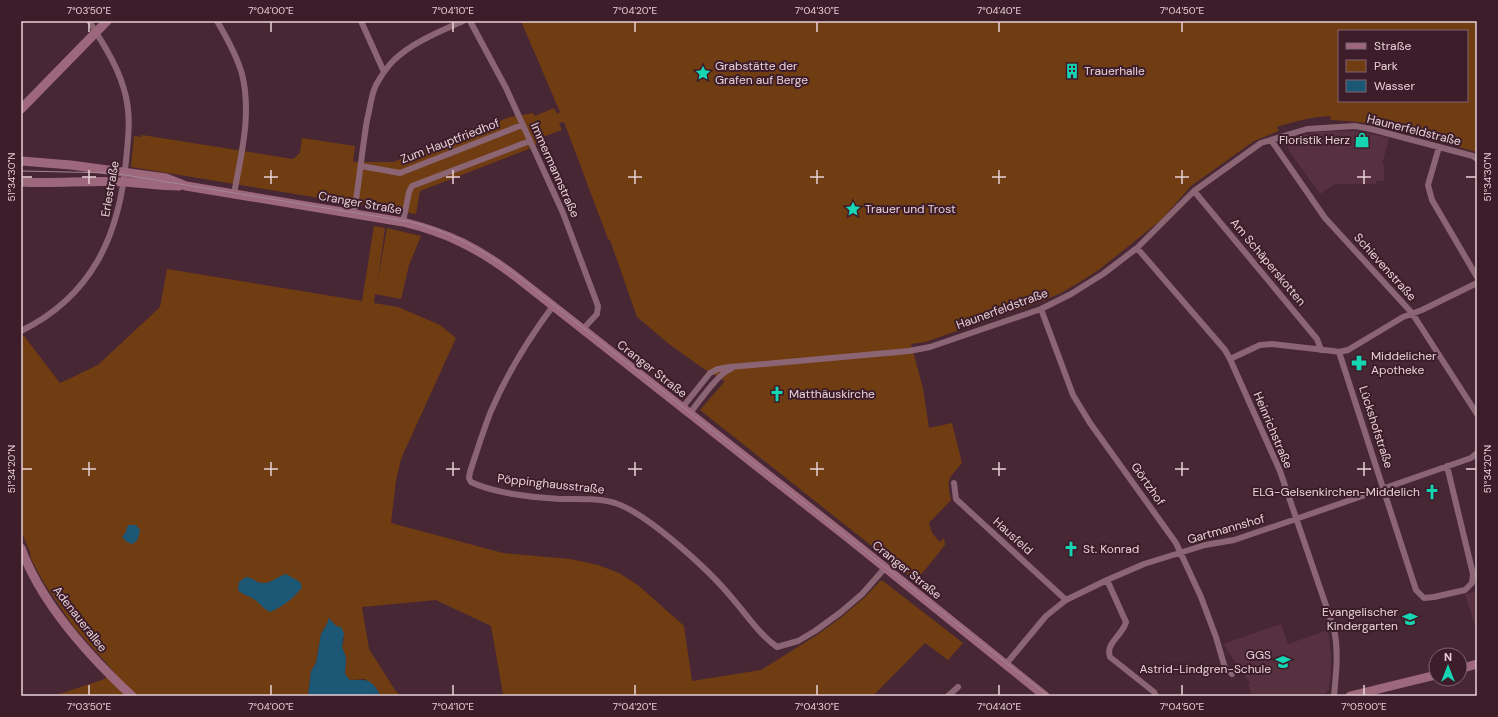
<svg xmlns="http://www.w3.org/2000/svg" width="1498" height="717" viewBox="0 0 1498 717" font-family="'DM Sans',sans-serif">
	<style>
		.built { fill: #583140 }
		.green { fill: #703c12; fill-rule: evenodd }
		.water { fill: #1d5776 }
		.lines { fill: none; stroke-linecap: round; stroke-linejoin: round }
		.street { stroke: #8b6573; stroke-width: 6 }
		.secondary { stroke: #9d677c; stroke-width: 9 }
		.tram { stroke: #a28791; stroke-width: 1 }
		.ticks { fill: none; stroke: #e7d1d8; stroke-width: 1.5 }
		.labels { text-anchor: middle; stroke-width: 4; stroke-linejoin: round; paint-order: stroke }
		.poi-label { font-size: 12px; fill: #e7d1d8; stroke: #3d1d2a; text-anchor: start }
		.street-label { font-size: 12px; fill: #e7d1d8; stroke: #3d1d2a }
		.neatline { fill: none; stroke: #e7d1d8; stroke-width: 1.5 }
		.ticks-label { font-size: 10px; text-anchor: middle; fill: #e7d1d8 }
	</style>
	<rect width="100%" height="100%" fill="#482734"/>
	<path class="built" d="M1337 131H1357L1389 138 1382 164 1384 165V181H1376V184H1335L1320 194 1289 151 1288 144 1290 140 1294 137 1317 132Z
		M1477 591V632L1465 594Z
		M1281 624 1288 644 1328 630 1331 655V669L1329 688 1326 693 1315 696H1252L1248 684 1250 683 1223 644Z"/>
	<path class="green" d="M521 21H1477V152C1429 139 1381 121 1331 120L1330 116C1312 117 1295 121 1277 127L1279 131 1254 141 1191 186 1161 220 1100 269 1080 282 1061 293 1040 302 925 342 911 344 923 388 929 428 952 423 962 463C948 480 946 478 951 500L929 523 932 533 940 542 944 538 945 545 916 581 700 410 725 381 704 369 669 344 637 317 610 240 608 239 564 122 559 123 562 130 543 137 544 140 526 150 420 191 416 214 131 167 134 136 141 137 142 135 293 159 300 153 302 138 355 146 353 162H393L510 117 533 113 535 116 554 108 557 114 560 112ZM1339 31H1467V101H1339Z
		M374 226 385 228 377 285 387 228 421 236 409 265 401 299 375 294 374 303 398 307 440 325 456 338 401 459 396 480 391 523 503 553 570 559 598 565 619 573 638 585 684 626 692 681 761 670 817 635 843 616 866 596 880 581H883L963 643 948 660 925 643 873 696H493L503 694 491 626 436 600 362 607 369 649 395 690 400 696H381L376 688 365 679 350 680 345 674 346 657 342 647 344 639 338 627 336 626 329 618 327 624 321 634 316 663 311 671 308 696H53L102 680 115 673 73 626 44 583 31 559 30 552 21 531V338L24 336 60 383 98 365 160 307 167 269 362 301Z"/>
	<path class="water" d="M129 525H136L140 530 138 539 133 544 127 542 122 537 126 532 127 527Z
		M286 574 300 582 302 587C296 597 281 608 270 612 263 609 259 602 252 598 247 595 243 595 238 590L239 582 246 577C255 578 255 583 263 583 270 584 278 576 286 574Z
		M329 618 336 626 341 627 344 633 342 647 346 657 345 674 350 680C370 680 370 678 381 696 373 696 351 694 347 696H308L311 671 316 663 321 634 327 624Z"/>
	<g class="lines">
		<path class="street" d="M217 21C227 38 237 56 242 74 252 114 241 155 234 194
			M361 21 384 72
			M470 21 506 88 563 213 598 306 597 314 583 329
			M1271 140 1325 218 1412 313 1477 414
			M1439 147 1428 185 1432 200 1477 277
			M361 166 400 173 522 125
			M1194 191 1317 339 1321 350
			M354 213C359 182 362 151 367 120 370 109 371 95 376 85 381 76 387 67 394 60 413 42 439 32 463 21
			M403 222 409 192 412 186 530 141
			M1137 248 1225 350 1230 359 1280 471 1334 629C1339 652 1336 673 1334 696
			M553 306C529 338 507 374 491 411 483 431 477 451 470 472L469 478 471 482C493 493 535 498 560 499 578 499 597 498 615 503 647 513 710 571 732 598 747 615 759 634 777 647L798 641 815 631 841 612 862 594 885 568
			M1041 309 1073 395 1090 423 1176 543 1201 597 1216 637 1225 668 1232 674
			M21 331C92 296 119 236 126 161 128 139 131 119 126 97 120 69 104 45 89 21
			M1339 352 1416 590 1424 598 1434 597 1465 590 1472 583 1473 574 1447 466
			M1230 359 1260 345 1272 344 1333 351 1339 352 1348 350 1403 317 1422 310 1477 283
			M682 408 710 373 718 369 730 367 909 351 930 347 1041 309 1071 294 1103 274 1137 248 1194 191 1261 143 1307 129 1355 126 1371 129 1473 156 1477 159
			M690 413C699 402 718 373 731 369
			M954 483 956 499 1066 600
			M1107 580 1126 622C1123 635 1105 643 1110 657L1154 692 1156 696
			M1006 664 1046 616 1066 600 1107 580 1144 564 1205 545 1234 540 1296 519 1471 458 1477 453
			M948 696 958 687"/>
		<path class="secondary" d="M21 109 107 21
			M21 161 71 165 166 178 186 186 403 222C448 233 478 248 515 276L847 537 1045 696
			M21 182C55 184 89 180 124 182 142 183 160 186 179 186
			M21 548C41 603 90 657 132 696
			M1460 669 1477 664
			M1350 696 1436 675"/>
		<path class="tram" d="M21 171 113 173 411 222C457 234 489 253 525 282L1048 696"/>
	</g>
	<path class="ticks" d="M89 22V32M271 22V32M453 22V32M635 22V32M817 22V32M999 22V32M1182 22V32M89 170V184M271 170V184M453 170V184M635 170V184M817 170V184M999 170V184M1182 170V184M1364 170V184M22 177H32M82 177H96M264 177H278M446 177H460M628 177H642M810 177H824M992 177H1006M1175 177H1189M1357 177H1371M1466 177H1476M89 462V476M271 462V476M453 462V476M635 462V476M817 462V476M999 462V476M1182 462V476M1364 462V476M22 469H32M82 469H96M264 469H278M446 469H460M628 469H642M810 469H824M992 469H1006M1175 469H1189M1357 469H1371M1466 469H1476M89 685V695M271 685V695M453 685V695M635 685V695M817 685V695M999 685V695M1182 685V695M1364 685V695"/>
	<defs>
		<g id="building-bare" transform="scale(1.2)"><path d="M-4-6H4V6H1V3H-1V6H-4ZM-2.5-4.3h1.7v1.8h-1.7ZM.8-4.3h1.7v1.8H.8ZM-2.5-1h1.7V.8h-1.7ZM.8-1h1.7V.8H.8Z" fill="#16d5b3" stroke="#3d1d2a" stroke-width="2.5" paint-order="stroke"/></g>
		<g id="sight-bare" transform="scale(1.2)"><path d="M0-6L1.8-2.2L6-1.7L2.9 1.2L3.7 5.4L0 3.3L-3.7 5.4L-2.9 1.2L-6-1.7L-1.8-2.2Z" fill="#16d5b3" stroke="#3d1d2a" stroke-width="2.5" paint-order="stroke"/></g>
		<g id="shop-bare" transform="scale(1.2)"><path d="M-5-2.5h2.3a2.7 3.5 0 0 1 5.4 0H5L5.5 6h-11ZM-1.5-2.5h3a1.5 2.3 0 0 0-3 0Z" fill="#16d5b3" stroke="#3d1d2a" stroke-width="2.5" paint-order="stroke"/></g>
		<g id="pharmacy-bare" transform="scale(1.2)"><path d="M-2-6h4v4h4v4h-4v4h-4v-4h-4v-4h4Z" fill="#16d5b3" stroke="#3d1d2a" stroke-width="2.5" paint-order="stroke"/></g>
		<g id="church-bare" transform="scale(1.2)"><path d="M-1.2-6h2.4v3.5h3.3v2.4h-3.3V6h-2.4V-.1h-3.3v-2.4h3.3Z" fill="#16d5b3" stroke="#3d1d2a" stroke-width="2.5" paint-order="stroke"/></g>
		<g id="school-bare" transform="scale(1.2)"><path d="M0-5L7-2L0 1L-7-2ZM-4 1L0 2.5L4 1V4Q0 6-4 4Z" fill="#16d5b3" stroke="#3d1d2a" stroke-width="2.5" paint-order="stroke"/></g>
	</defs>
	<g fill-rule="evenodd">
		<use href="#building-bare" x="1072" y="71"/>
		<use href="#sight-bare" x="703" y="73"/>
		<use href="#shop-bare" x="1362" y="140"/>
		<use href="#sight-bare" x="853" y="209"/>
		<use href="#pharmacy-bare" x="1359" y="363"/>
		<use href="#church-bare" x="777" y="394"/>
		<use href="#church-bare" x="1432" y="492"/>
		<use href="#church-bare" x="1071" y="549"/>
		<use href="#school-bare" x="1410" y="619"/>
		<use href="#school-bare" x="1283" y="662"/>
	</g>
	<g class="labels">
		<g class="poi-label">
			<text x="715" y="70">Grabstätte der<tspan x="715" dy="14">Grafen auf Berge</tspan></text>
			<text x="1084" y="75">Trauerhalle</text>
			<text x="1350" y="144" text-anchor="end">Floristik Herz</text>
			<text x="865" y="213">Trauer und Trost</text>
			<text x="1371" y="360">Middelicher<tspan x="1371" dy="14">Apotheke</tspan></text>
			<text x="789" y="398">Matthäuskirche</text>
			<text x="1420" y="496" text-anchor="end">ELG-Gelsenkirchen-Middelich</text>
			<text x="1083" y="553">St. Konrad</text>
			<text x="1398" y="616" text-anchor="end">Evangelischer<tspan x="1398" dy="14">Kindergarten</tspan></text>
			<text x="1271" y="659" text-anchor="end">GGS<tspan x="1271" dy="14">Astrid-Lindgren-Schule</tspan></text>
		</g>
		<g class="street-label">
			<text transform="translate(1414 130) rotate(14)" y="4">Haunerfeldstraße</text>
			<text transform="translate(450 141) rotate(-21)" y="4">Zum Hauptfriedhof</text>
			<text transform="translate(555 170) rotate(66)" y="4">Immermannstraße</text>
			<text transform="translate(110 189) rotate(-80)" y="4">Erlestraße</text>
			<text transform="translate(360 203) rotate(10)" y="4">Cranger Straße</text>
			<text transform="translate(1268 262) rotate(50)" y="4">Am Schäperskotten</text>
			<text transform="translate(1385 267) rotate(48)" y="4">Schievenstraße</text>
			<text transform="translate(1002 309) rotate(-20)" y="4">Haunerfeldstraße</text>
			<text transform="translate(652 369) rotate(38)" y="4">Cranger Straße</text>
			<text transform="translate(1376 427) rotate(72)" y="4">Lückshofstraße</text>
			<text transform="translate(1273 430) rotate(67)" y="4">Heinrichstraße</text>
			<text transform="translate(551 484) rotate(6)" y="4">Pöppinghausstraße</text>
			<text transform="translate(1148 484) rotate(55)" y="4">Görtzhof</text>
			<text transform="translate(1226 529) rotate(-16)" y="4">Gartmannshof</text>
			<text transform="translate(1013 536) rotate(42)" y="4">Hausfeld</text>
			<text transform="translate(907 570) rotate(39)" y="4">Cranger Straße</text>
			<text transform="translate(80 619) rotate(52)" y="4">Adenauerallee</text>
		</g>
	</g>
	<rect width="1498" height="717" fill="none" stroke="#3d1d2a" stroke-width="44"/>
	<rect x="1338" y="30" width="130" height="72" fill="#3d1d2a" stroke="#816570"/>
	<rect x="1346" y="43" width="20" height="6" fill="#9d677c" stroke="#816570"/>
	<text x="1374" y="50" font-size="12" fill="#e7d1d8">Straße</text>
	<rect x="1346" y="60" width="20" height="12" fill="#703c12" stroke="#816570"/>
	<text x="1374" y="70" font-size="12" fill="#e7d1d8">Park</text>
	<rect x="1346" y="80" width="20" height="12" fill="#1d5776" stroke="#816570"/>
	<text x="1374" y="90" font-size="12" fill="#e7d1d8">Wasser</text>
	<g transform="translate(1448 667)"><circle r="19" fill="#3d1d2a" stroke="#816570"/>
	<path d="M0-3L7 15L0 10L-7 15Z" fill="#16d5b3"/>
	<text y="-6" font-size="11" font-weight="bold" text-anchor="middle" fill="#e7d1d8">N</text>
	</g>
	<rect x="22" y="22" width="1454" height="673" class="neatline"/>
	<g class="ticks-label">
		<text x="89" y="14">7°03'50"E</text>
		<text x="271" y="14">7°04'00"E</text>
		<text x="453" y="14">7°04'10"E</text>
		<text x="635" y="14">7°04'20"E</text>
		<text x="817" y="14">7°04'30"E</text>
		<text x="999" y="14">7°04'40"E</text>
		<text x="1182" y="14">7°04'50"E</text>
		<text transform="translate(11 177) rotate(-90)" y="4">51°34'30"N</text>
		<text transform="translate(1487 177) rotate(-90)" y="4">51°34'30"N</text>
		<text transform="translate(11 469) rotate(-90)" y="4">51°34'20"N</text>
		<text transform="translate(1487 469) rotate(-90)" y="4">51°34'20"N</text>
		<text x="89" y="710">7°03'50"E</text>
		<text x="271" y="710">7°04'00"E</text>
		<text x="453" y="710">7°04'10"E</text>
		<text x="635" y="710">7°04'20"E</text>
		<text x="817" y="710">7°04'30"E</text>
		<text x="999" y="710">7°04'40"E</text>
		<text x="1182" y="710">7°04'50"E</text>
		<text x="1364" y="710">7°05'00"E</text>
	</g>
</svg>
